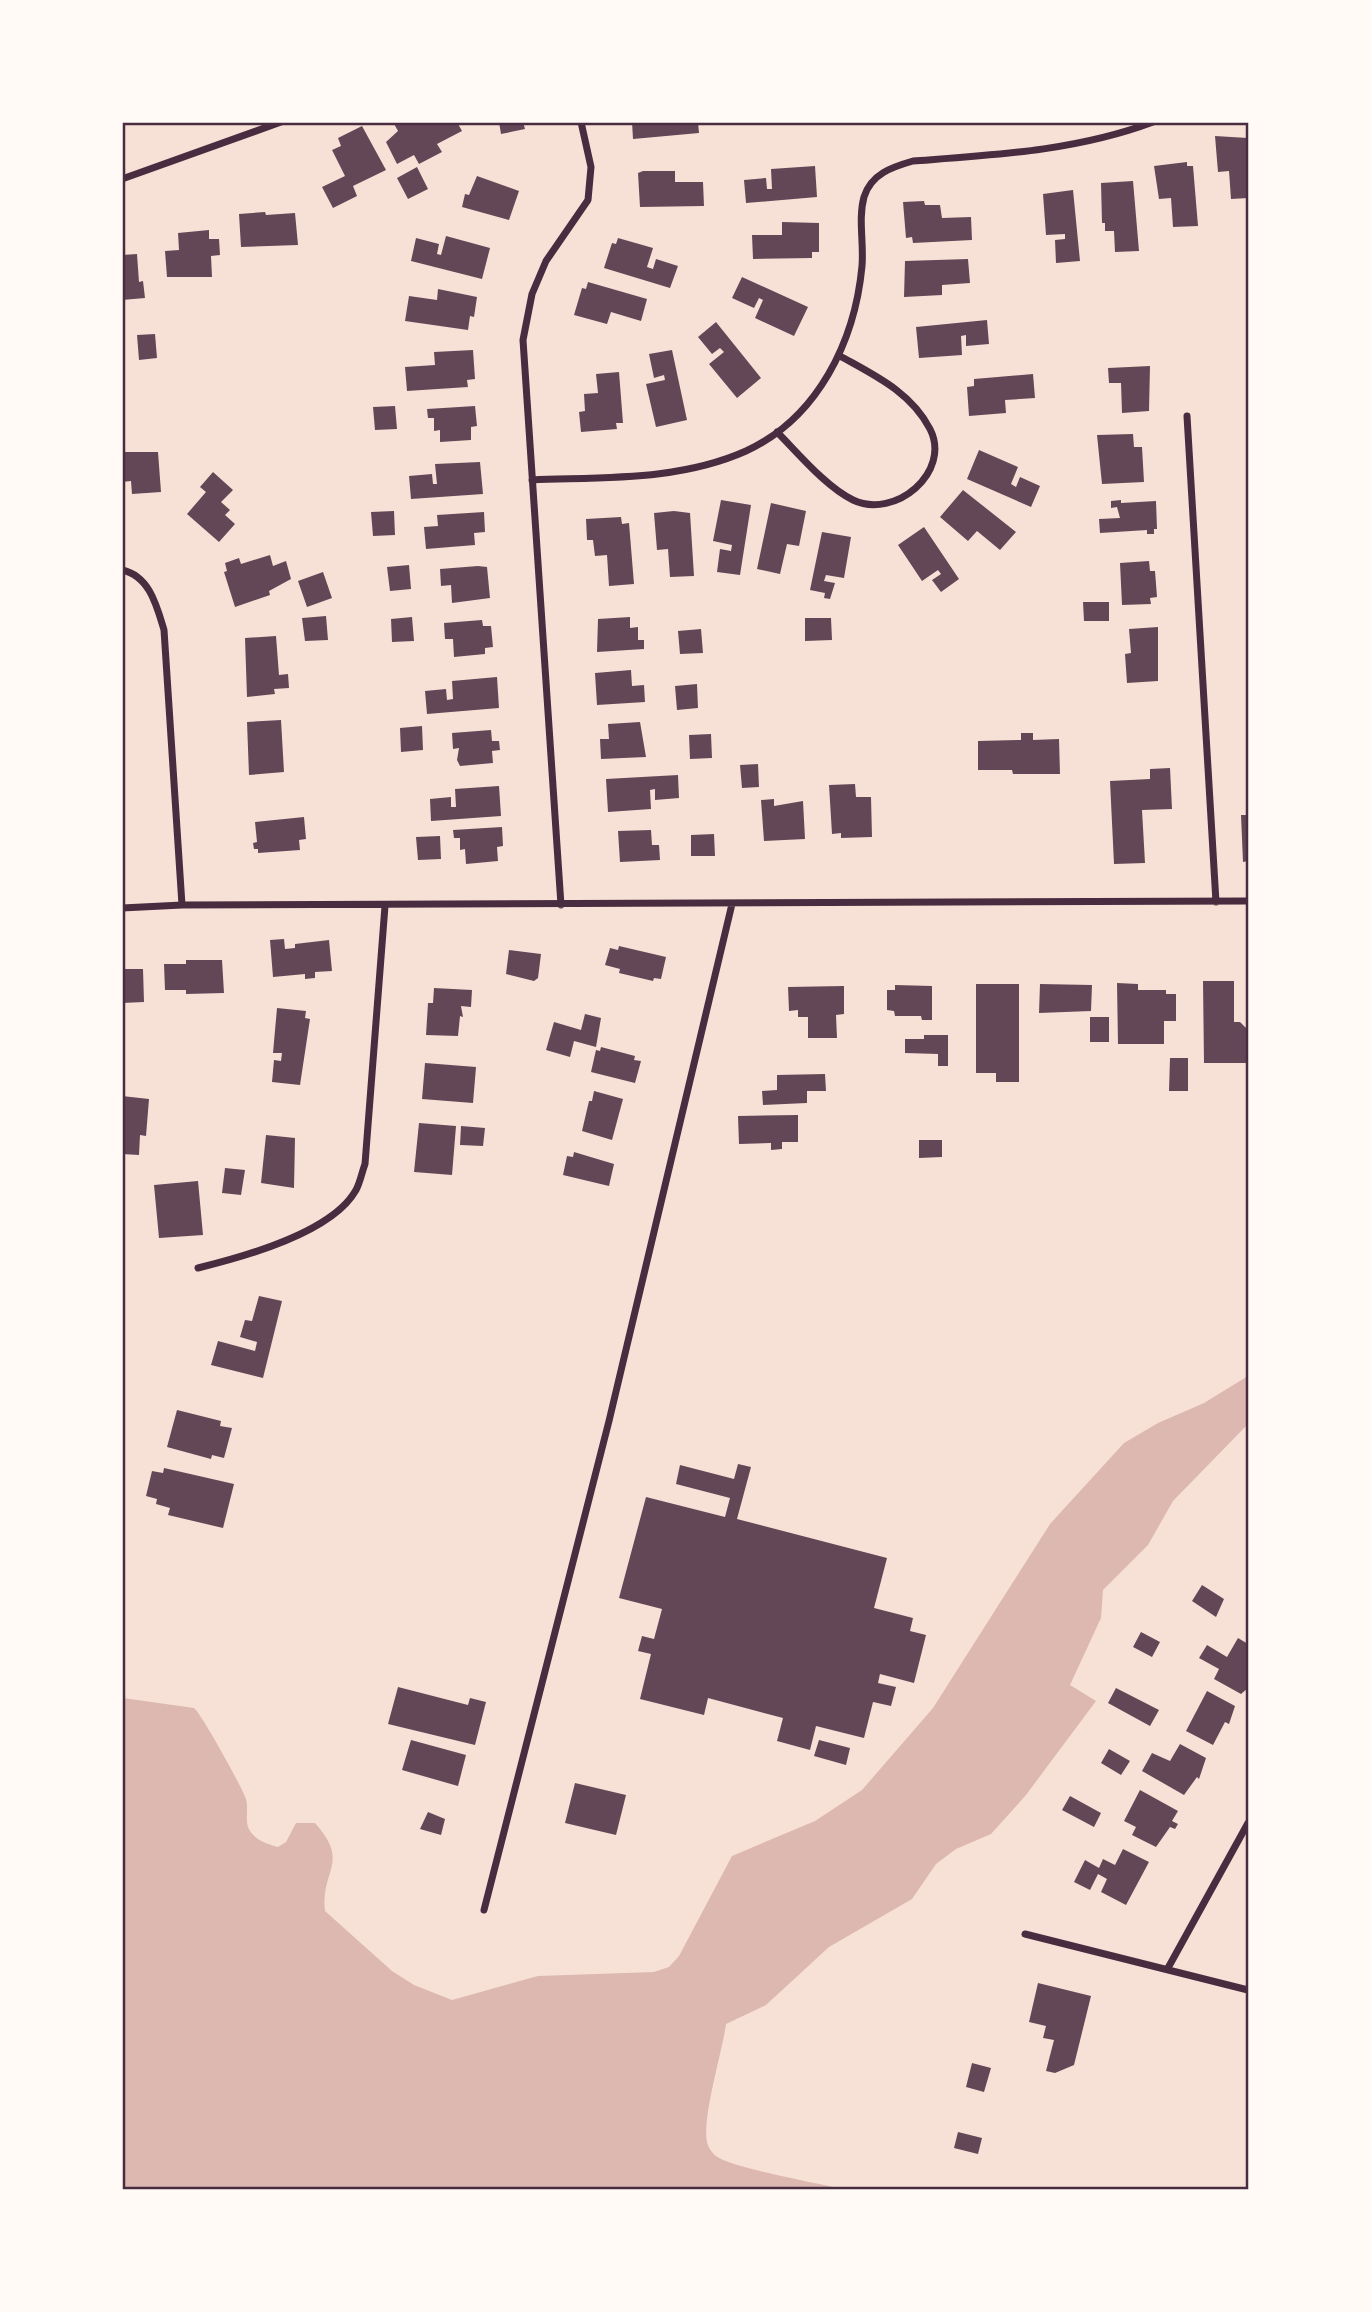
<svg xmlns="http://www.w3.org/2000/svg" width="1371" height="2312" viewBox="0 0 1371 2312" font-family="'Fira Sans',sans-serif">
	<style>
		.water { fill: #dcb8b0 }
		.building { fill: #644757 }
		.lines { fill: none; stroke-linecap: round; stroke-linejoin: round }
		.minor { stroke: #4a2c40; stroke-width: 7 }
		.neatline { fill: none; stroke: #4a2c40; stroke-width: 2.5 }
	</style>
	<rect width="100%" height="100%" fill="#f7e1d7"/>
	<path class="water" d="M1248 1376V1424L1173 1501 1148 1545 1103 1590 1101 1618 1070 1685 1096 1701 1026 1795 991 1834 956 1849 936 1864 912 1899 829 1947 766 2005 726 2024C722 2053 702 2117 707 2142 708 2147 712 2153 716 2156 732 2168 817 2183 842 2189H123V1698L194 1708C201 1713 242 1787 246 1799 249 1809 244 1822 250 1831 257 1841 268 1844 278 1847L286 1842 296 1823H315C351 1863 320 1870 325 1911L392 1971 414 1985 452 2000 538 1976 654 1972 669 1967 679 1956 732 1856 815 1821 862 1790 933 1708 1050 1524 1124 1443 1158 1423 1204 1403Z"/>
	<path class="building" d="M393 122H457L462 131 437 144 442 152 419 164 414 155 397 164 386 142 398 131Z
		M499 122H523L525 129 501 134Z
		M632 122H698L699 133 633 139Z
		M362 126 386 170 353 186 357 196 333 208 322 187 345 176 332 150 341 146 338 138Z
		M1215 136 1248 138V198L1231 199 1229 171 1218 172Z
		M1187 162V166H1193L1198 226 1173 227 1171 198 1159 199 1154 166Z
		M815 166 817 197 746 203 744 180 766 178 767 189H772L771 169Z
		M417 167 428 189 408 199 397 178Z
		M643 171H675V182H703L704 206 640 207 638 173Z
		M477 176 519 191 509 220 462 207 465 194 469 195Z
		M1133 181 1139 251 1115 252 1114 231H1105V223H1102L1101 183Z
		M1073 190 1080 261 1056 263 1055 240 1065 239V234L1046 235 1043 194Z
		M924 201 925 205H940L942 218 971 217 972 240 913 243 912 237 906 238 903 202Z
		M265 212 266 215 295 213 298 245 241 247 239 214Z
		M782 222 819 223V252H812V258L753 259 752 235H782Z
		M209 230V239H219L220 255 211 256 212 277H167L165 251 179 250 178 233Z
		M446 236 490 248 482 279 411 261 416 238 439 244 437 254 441 255Z
		M618 238 653 248 647 267 653 269 656 259 678 266 670 288 604 268 612 243 616 244Z
		M137 254 139 282 143 281 145 298 122 300V255Z
		M968 259 970 283 942 285V295L904 297 905 261Z
		M742 277 808 307 794 336 755 318 763 300 759 298 754 308 732 298Z
		M588 282 647 299 641 321 611 312 607 324 574 315 582 288 586 289Z
		M438 289 477 297 474 317 470 316 468 330 405 321 409 296 437 300Z
		M987 320 989 344 966 346V335L961 336 962 355 919 358 916 327Z
		M716 322 761 378 737 398 709 364 724 352 720 348 712 354 698 337Z
		M155 334 157 358 139 360 137 335Z
		M473 350 475 379 467 380 468 387 407 391 405 367 435 365 434 352Z
		M672 350 687 420 656 427 646 384 665 380 664 375 654 378 649 354Z
		M1150 366 1149 411 1122 413 1121 383H1109L1108 368Z
		M619 372 623 423H616L617 429 581 432 579 412 585 411 584 394 598 393 596 374Z
		M1033 374 1035 398 1005 400 1006 413 969 416 967 387 974 386V379Z
		M395 406 397 429 375 430 373 407Z
		M475 406 477 426 471 427V440L440 442V430L434 431V418H428L427 409Z
		M1133 434 1134 447H1142L1144 482 1102 484 1097 435Z
		M979 450 1018 467 1011 484 1016 487 1020 477 1040 486 1031 507 967 479Z
		M122 452H158L161 492 132 494 131 481 122 482Z
		M480 462 483 494 411 499 409 476 432 474 433 484H437L435 464Z
		M213 472 233 490 221 502 230 510 225 515 235 524 219 542 187 514 206 492 200 487Z
		M963 490 1016 532 1000 550 977 531 968 541 940 517Z
		M721 500 751 505 740 575 717 572 720 549 731 551 732 545 713 541Z
		M1121 500V503L1156 501 1157 529H1154V534H1147V530L1100 533 1099 519 1120 518 1117 507 1111 508V501Z
		M771 503 806 511 799 546 787 544 780 574 757 569Z
		M394 511 395 535 373 536 371 512Z
		M674 511 690 513 694 576 670 577 668 549 657 550 654 513Z
		M484 512 485 532 474 533 475 545 426 549 424 527 438 526 437 515Z
		M621 517 622 524 629 523 634 584 609 586 607 555 595 556 593 540H587L586 519Z
		M924 527 959 579 941 592 932 580 941 574 938 570 922 581 898 545Z
		M822 532 851 537 844 578 826 575 824 581 835 583 830 599 824 598 825 593 810 590Z
		M270 555 273 566 286 561 291 579 269 591 270 595 235 607 224 572 227 571 225 563 239 558 241 564Z
		M1149 561 1150 571H1155L1157 597 1150 598 1151 604 1122 605 1120 563Z
		M409 565 411 589 390 591 387 567Z
		M478 566 487 567 490 598 452 603 451 585 441 586 440 569Z
		M323 572 332 598 307 607 298 581Z
		M1083 602H1109V621H1084Z
		M326 616 328 640 305 641 302 618Z
		M412 617 414 641 392 642 391 619Z
		M630 617V628L638 627V640H644V649L597 652 598 619Z
		M805 618H831L832 640 805 641Z
		M482 620 483 626H491L493 647 485 648V654L454 657 453 639H445L444 623Z
		M1158 627V681L1127 683 1125 654 1131 653 1129 629Z
		M701 629 703 653 680 654 678 631Z
		M276 636 279 675 288 674 289 688 274 689 275 694 247 697 245 638Z
		M631 670 632 686 644 685 645 702 597 705 595 673Z
		M497 677 499 708 427 714 425 691 446 689 447 700 453 699 452 681Z
		M697 684 698 708 677 710 675 686Z
		M281 720 284 772 249 775 247 722Z
		M640 722 646 757 601 759 600 739H609L608 724Z
		M422 726 423 750 401 752 400 728Z
		M491 730 492 741H499L500 750 492 751 493 763 460 766 457 760 459 748 453 749 452 733Z
		M1021 733H1033V740L1059 739 1060 774H1013L1012 770H978V741L1021 740Z
		M711 734 712 758 690 759 689 735Z
		M758 764 759 787 742 788 740 765Z
		M1170 768 1172 809 1142 810 1145 863 1114 864 1110 781 1150 779V769Z
		M678 775 679 798 655 800V789L650 790 651 809 608 812 606 779Z
		M855 784 856 797H871L872 837 841 838V833L832 834 829 785Z
		M499 786 501 816 431 821 430 799 451 797V807H456L455 789Z
		M774 799V806L803 801 805 839 764 841 761 800Z
		M1241 815H1248V861L1243 862Z
		M304 817 306 839 299 840 300 850 258 853V849H254L253 843 257 842 255 822Z
		M502 827 503 846 497 847 498 861 466 864 465 849 460 850V838H454L453 830Z
		M651 830 652 845H659L660 860 620 862 618 831Z
		M714 834 715 856H691V835Z
		M440 836 441 859 418 860 416 837Z
		M284 939 285 949 295 948V944L329 940 332 971 315 972V978L305 979V974L273 977 270 940Z
		M619 946 666 957 661 979 654 978 653 981 619 973 620 969 605 965 610 948 618 950Z
		M509 950 541 954 538 978 534 981 506 974Z
		M186 960H222L224 993 186 994V990H165L164 964H186Z
		M122 969H143L144 1002 122 1003Z
		M1203 981H1234V1022H1240L1248 1030V1063H1204Z
		M1117 983 1138 984V990H1166V994H1176V1021H1164V1044H1118Z
		M976 984H1019V1082H996V1073H976Z
		M1040 984 1092 985 1091 1011 1039 1013Z
		M895 985 932 986V1020H922L921 1016H895L894 1011 887 1010V990H895Z
		M844 986V1014L836 1015 837 1038H808V1017H798V1010L789 1011 788 987Z
		M434 988 472 990 471 1007 461 1006 463 1017 460 1016 458 1036 426 1035 428 1003H433Z
		M277 1008 306 1011 305 1018 310 1019 300 1085 272 1082 274 1060 281 1061 282 1053H273Z
		M585 1014 601 1018 596 1047 574 1041 570 1057 546 1050 554 1022 581 1030Z
		M1090 1017H1109V1042H1090Z
		M924 1035H948V1066H938V1054L905 1053V1039H924Z
		M601 1047 635 1056 634 1060 641 1061 635 1083 591 1072 596 1050 600 1051Z
		M1170 1058H1188V1091H1169Z
		M425 1063 476 1067 473 1103 422 1099Z
		M825 1074 826 1091H807V1103L763 1105 762 1091 777 1090V1075Z
		M594 1091 623 1099 612 1140 582 1131 589 1101H592Z
		M122 1096 149 1099 146 1136 140 1135 139 1155 122 1154Z
		M798 1115V1142H782V1149L771 1150V1143L739 1144 738 1116Z
		M419 1123 456 1126 452 1175 414 1172Z
		M461 1126 485 1128 483 1146 460 1145Z
		M266 1135 295 1138 294 1188 261 1183Z
		M919 1140H942V1157L919 1158Z
		M574 1152 614 1164 609 1186 563 1175 567 1156 573 1157Z
		M225 1168 245 1170 241 1195 222 1193Z
		M198 1181 203 1235 159 1238 154 1185Z
		M259 1296 282 1301 263 1378 211 1365 218 1341 255 1351 257 1342 240 1337 245 1320 252 1321Z
		M177 1410 221 1421 220 1426 232 1428 224 1458 212 1455 211 1459 167 1447Z
		M738 1464 751 1467 737 1519 887 1558 874 1608 913 1618 910 1631 926 1635 914 1683 880 1674 878 1683 896 1687 891 1706 873 1702 864 1738 816 1726 810 1750 777 1741 783 1718 708 1698 704 1715 640 1699 651 1654 638 1651 642 1636 654 1639 662 1609 619 1598 646 1497 725 1517 730 1498 676 1484 680 1465 734 1479Z
		M164 1468 234 1484 223 1528 168 1515 170 1508 156 1504 157 1499 146 1496 152 1471 163 1473Z
		M1202 1585 1224 1599 1216 1617 1192 1601Z
		M1141 1632 1160 1642 1152 1657 1133 1647Z
		M1238 1638 1248 1644V1688L1241 1694 1214 1679 1219 1669 1199 1658 1207 1645 1227 1657Z
		M398 1687 468 1705 470 1698 486 1702 475 1745 388 1724Z
		M1116 1688 1159 1710 1150 1726 1108 1703Z
		M1207 1691 1235 1706 1229 1724 1225 1722 1213 1745 1186 1731Z
		M411 1740 466 1755 458 1786 402 1770Z
		M819 1740 850 1748 846 1765 814 1756Z
		M1180 1744 1206 1758 1199 1779 1197 1777 1184 1795 1142 1771 1152 1753 1170 1761Z
		M1109 1749 1130 1761 1121 1775 1101 1763Z
		M575 1783 626 1795 616 1835 565 1823Z
		M1140 1790 1178 1811 1172 1821 1178 1824 1175 1829 1170 1827 1156 1847 1132 1835 1136 1827 1124 1821Z
		M1070 1796 1101 1813 1094 1827 1062 1810Z
		M428 1812 445 1819 441 1835 420 1829Z
		M1123 1849 1149 1862 1126 1905 1101 1892 1107 1879 1098 1874 1090 1890 1074 1882 1085 1860 1099 1868 1103 1859 1115 1865Z
		M1038 1983 1091 1996 1074 2065 1055 2073 1046 2071 1054 2040 1043 2038 1046 2026 1029 2022Z
		M972 2063 991 2068 984 2092 966 2087Z
		M958 2132 982 2138 978 2154 954 2148Z"/>
	<g class="lines">
		<path class="minor" d="M122 179 281 122
			M1187 416 1216 902
			M777 432C798 453 826 487 853 500 895 520 952 472 930 429 911 392 874 375 840 356
			M532 480C604 477 679 481 746 451 818 418 855 341 862 266 864 243 858 219 864 197 871 174 892 167 913 161 994 155 1076 151 1153 122
			M122 570C150 576 157 607 164 630L182 905
			M561 905 523 340 532 294 546 261 588 200 591 167 581 122
			M122 908 182 905 1248 901
			M198 1268C243 1257 332 1233 356 1190 360 1183 362 1172 365 1164L385 906
			M484 1910 609 1421 732 904
			M1025 1934 1248 1990
			M1168 1968 1248 1823"/>
	</g>
	<rect width="1371" height="2312" fill="none" stroke="#fffaf5" stroke-width="248"/>
	<rect x="124" y="124" width="1123" height="2064" class="neatline"/>
</svg>
